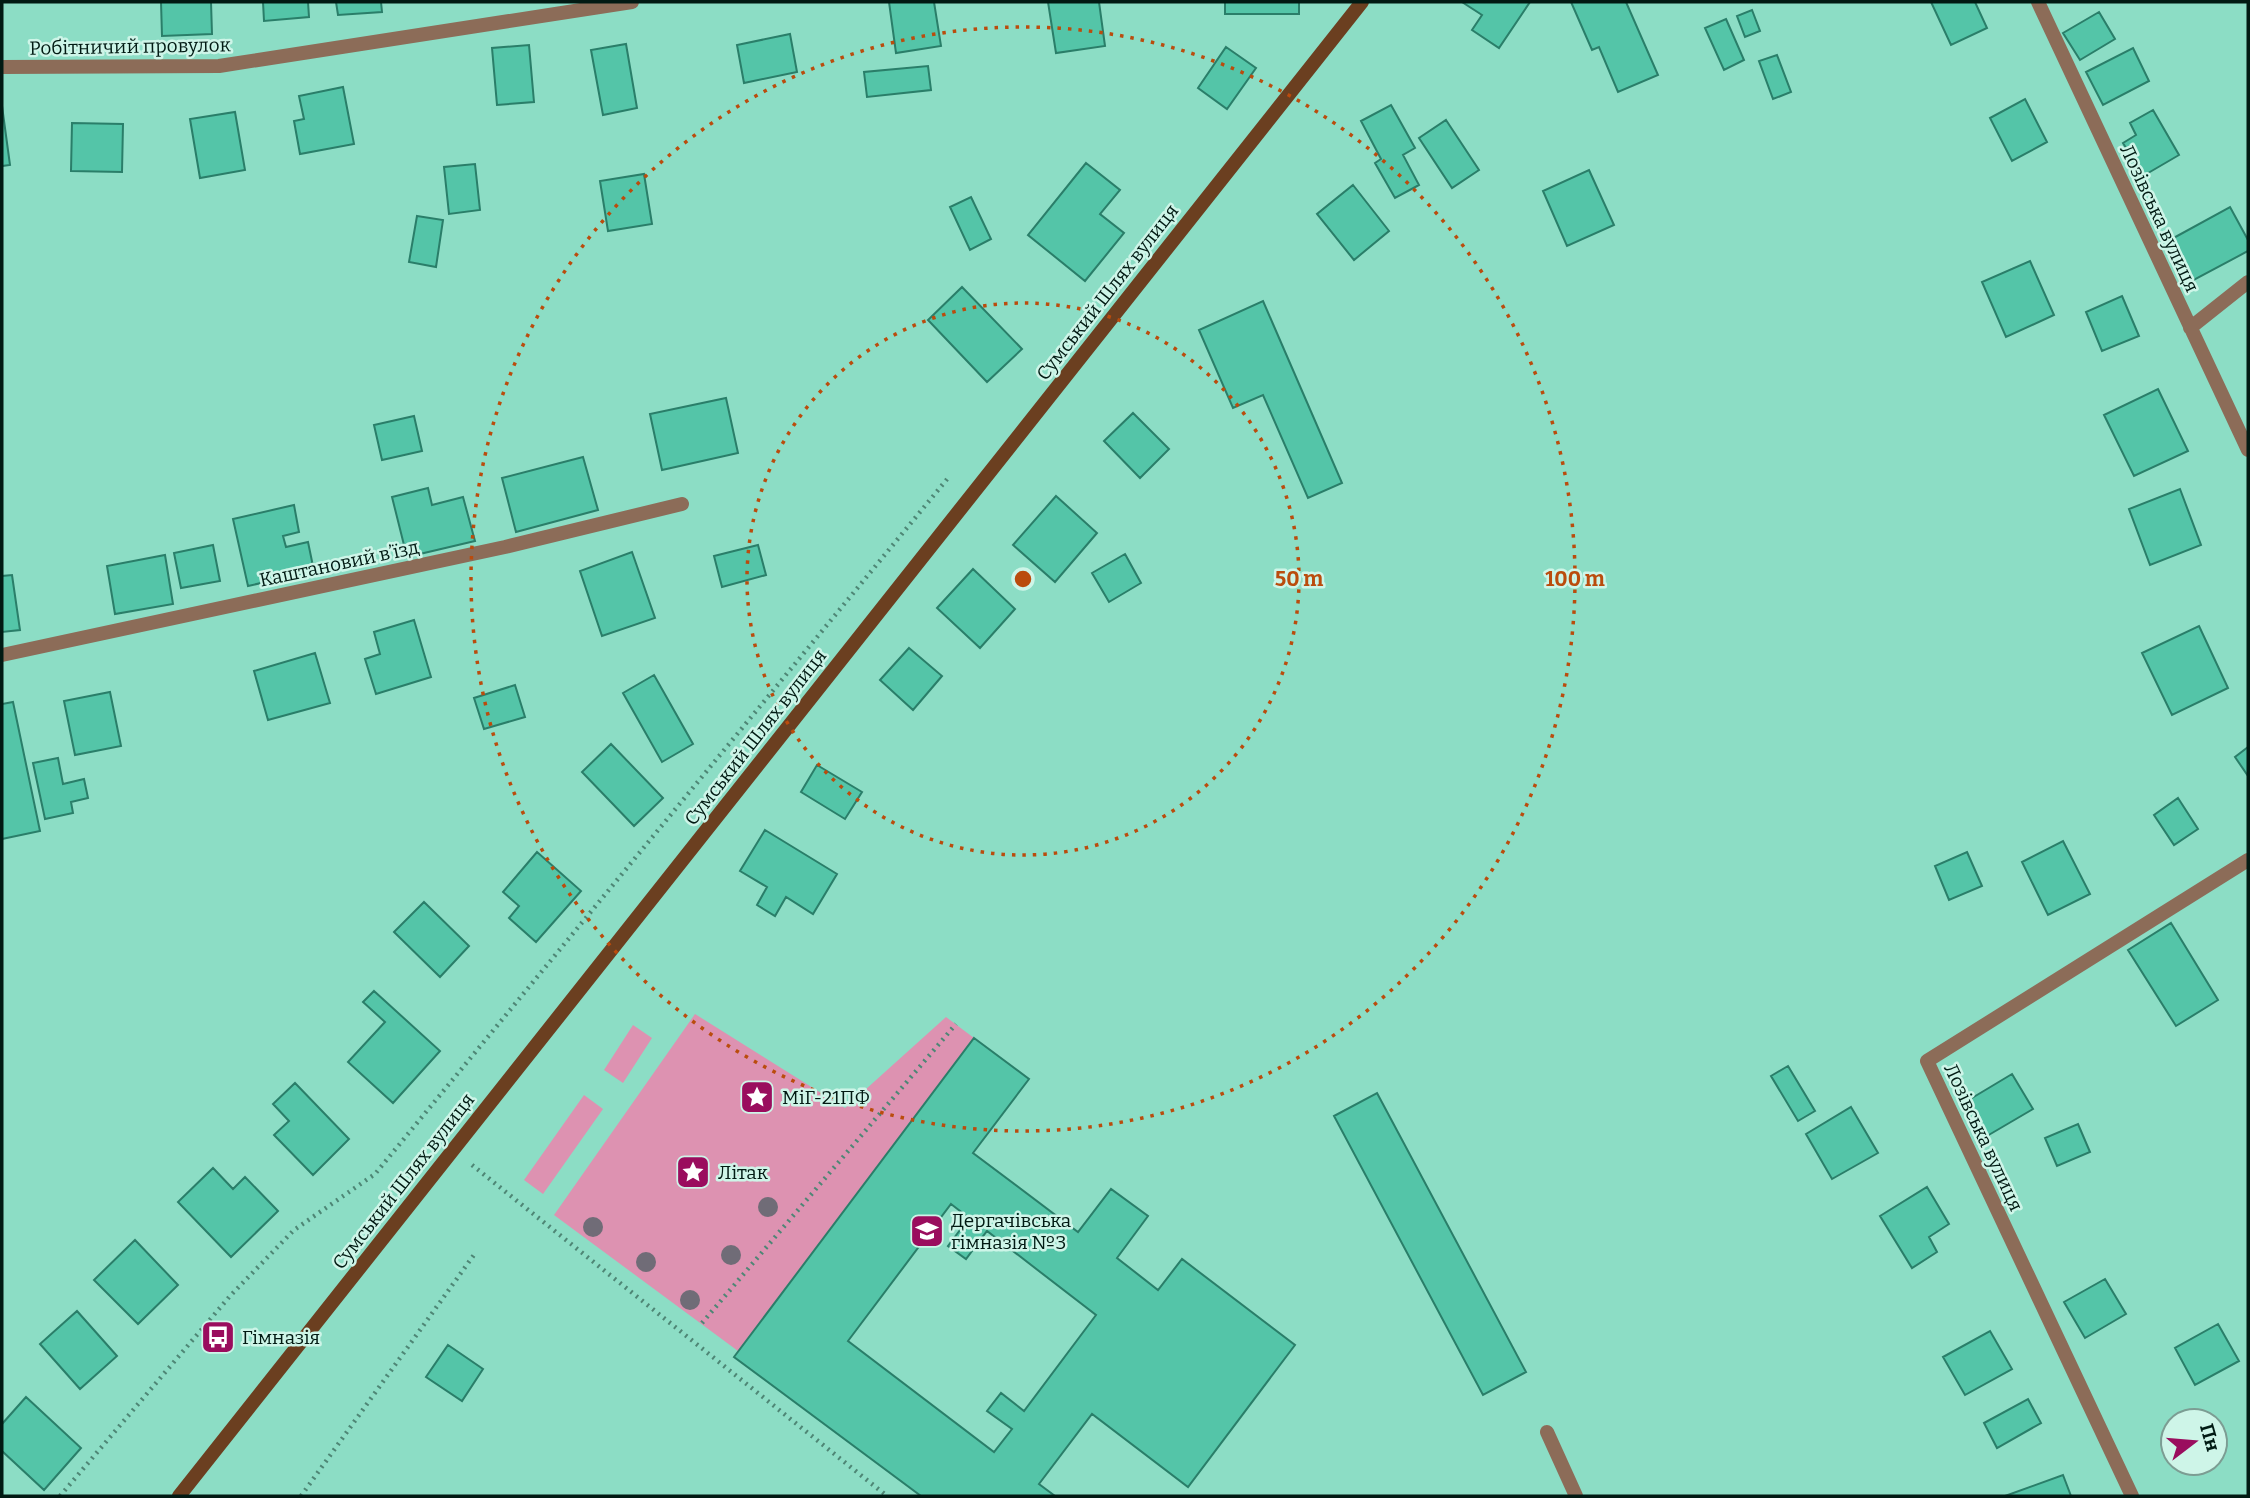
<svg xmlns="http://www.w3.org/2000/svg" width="2250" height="1498" viewBox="0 0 2250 1498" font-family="Bitter,serif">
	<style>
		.green { fill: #dd92b1 }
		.building { fill: #54c5a8; stroke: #2a7e69; stroke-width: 2; fill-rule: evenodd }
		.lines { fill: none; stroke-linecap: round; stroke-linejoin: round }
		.path { stroke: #4e8675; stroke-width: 4.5; stroke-dasharray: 2 5; stroke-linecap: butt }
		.minor { stroke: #8c6c58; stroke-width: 14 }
		.secondary { stroke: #6b3f20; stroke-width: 14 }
		.tree { fill: #706c77 }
		.ring { fill: none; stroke: #ba4c0d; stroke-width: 3.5; stroke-dasharray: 3.5 7 }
		.labels { text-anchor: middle; stroke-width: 5; stroke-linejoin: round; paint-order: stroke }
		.street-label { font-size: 19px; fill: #011a13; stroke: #cef5e8 }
		.poi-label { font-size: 19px; fill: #011a13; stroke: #cef5e8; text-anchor: start }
		.centre { fill: #ba4c0d; stroke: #cef5e8; stroke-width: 3.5 }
		.ring-label { font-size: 21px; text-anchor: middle; font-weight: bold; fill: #ba4c0d; stroke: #cef5e8; stroke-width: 5; stroke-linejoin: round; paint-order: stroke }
	</style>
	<rect width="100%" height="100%" fill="#8cddc5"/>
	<path class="green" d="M695 1014 845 1108 946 1017 974 1038 738 1351 554 1215Z
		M633 1025 652 1038 623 1083 604 1070Z
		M584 1095 603 1109 543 1194 524 1180Z"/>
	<path class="building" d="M161 2H211L212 34 162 36Z
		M263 2H308L309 17 264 21Z
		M336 2H381L382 12 338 15Z
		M889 2H934L941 46 896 53Z
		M1048 2H1099L1105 46 1056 53Z
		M1225 2H1299V14H1225Z
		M1462 2H1530L1499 48 1472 30 1482 15Z
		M1571 2H1626L1658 75 1618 92 1599 47 1592 50Z
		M1931 2H1975L1987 28 1951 45Z
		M1752 10 1760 31 1745 37 1737 16Z
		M2099 12 2115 39 2080 60 2063 33Z
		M1726 19 1744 60 1724 70 1705 28Z
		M790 34 797 72 744 83 737 45Z
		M626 44 637 108 603 115 591 50Z
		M529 45 534 102 497 105 492 48Z
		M1226 47 1256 68 1227 109 1198 88Z
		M2133 48 2149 81 2103 105 2086 72Z
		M1777 55 1791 92 1773 99 1759 61Z
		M928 66 931 90 867 97 864 72Z
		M343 87 354 144 300 154 294 121 304 119 299 96Z
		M2025 99 2047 142 2012 161 1990 118Z
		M1391 105 1415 148 1403 155 1419 185 1395 198 1375 163 1381 159 1361 121Z
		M2 106 10 165 2 166Z
		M2153 110 2179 155 2143 176 2123 143 2136 135 2130 123Z
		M235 112 245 170 200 178 190 119Z
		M1446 120 1479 170 1452 188 1419 138Z
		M72 123 123 124 122 172 71 171Z
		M1086 163 1120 190 1100 214 1124 233 1085 281 1028 235Z
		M475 164 480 210 449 214 444 167Z
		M1589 170 1614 225 1567 246 1543 191Z
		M644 174 652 224 608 231 600 181Z
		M1353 185 1389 231 1354 260 1317 214Z
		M971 197 991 239 970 250 950 207Z
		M2230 207 2248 240V251L2190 282 2168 241Z
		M417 216 443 220 436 267 409 262Z
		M2030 261 2054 315 2006 337 1982 282Z
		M962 287 1022 349 987 382 928 320Z
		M2122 296 2139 336 2102 351 2086 312Z
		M1263 301 1342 483 1308 498 1263 395 1233 408 1199 330Z
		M2158 389 2188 451 2134 476 2104 415Z
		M726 398 738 453 662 470 650 414Z
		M1133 413 1169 449 1140 478 1104 441Z
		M414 416 422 451 382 460 374 425Z
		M583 457 598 510 516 532 502 478Z
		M428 488 432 505 463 497 475 541 407 557 392 497Z
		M2180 489 2201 545 2150 565 2129 509Z
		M1056 496 1097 533 1055 582 1013 545Z
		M294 505 299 532 283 536 286 547 308 542 314 571 248 586 233 519Z
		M213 545 220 581 181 588 174 553Z
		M758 545 766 575 722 587 714 556Z
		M632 552 655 618 602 636 580 571Z
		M1125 554 1141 583 1109 602 1092 573Z
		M165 555 173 604 115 614 107 566Z
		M973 569 1015 609 980 648 937 608Z
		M12 575 20 630 2 632V576Z
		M414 620 431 677 376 694 365 659 380 654 374 632Z
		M2199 626 2228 688 2172 715 2142 653Z
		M909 648 942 676 913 710 880 680Z
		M315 653 330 703 268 720 254 671Z
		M654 675 693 744 662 762 623 693Z
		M515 685 525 717 484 729 474 698Z
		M110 692 121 746 75 755 64 701Z
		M13 702 40 831 2 839V704Z
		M611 744 663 798 634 826 582 772Z
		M2248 747V776L2235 757Z
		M58 758 63 784 84 779 88 798 71 802 73 813 45 819 33 763Z
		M817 765 862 792 845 819 801 792Z
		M2178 798 2198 829 2174 845 2154 815Z
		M765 830 837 874 813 914 786 897 775 916 757 905 767 887 740 871Z
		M2063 841 2090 894 2048 915 2022 862Z
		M537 852 581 891 536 942 509 918 519 906 503 892Z
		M1967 852 1982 886 1949 900 1935 866Z
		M424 902 469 946 440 977 394 932Z
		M2171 923 2218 1000 2176 1026 2128 950Z
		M374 991 440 1051 393 1103 348 1062 385 1022 363 1002Z
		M974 1038 1029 1079 973 1153 1078 1232 1111 1189 1148 1216 1117 1258 1158 1290 1182 1259 1295 1345 1188 1487 1092 1414 1039 1484 1055 1496H921L734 1357ZM951 1204 969 1218 948 1246 966 1259 987 1231 1096 1315 1024 1411 1001 1393 987 1411 1012 1429 994 1452 848 1341Z
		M1788 1066 1815 1111 1798 1121 1771 1076Z
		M2012 1074 2033 1109 1987 1136 1967 1101Z
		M295 1083 349 1139 313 1175 274 1135 289 1121 273 1104Z
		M1377 1093 1526 1372 1483 1395 1334 1116Z
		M1851 1107 1878 1153 1832 1179 1806 1134Z
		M2078 1124 2090 1152 2057 1166 2045 1138Z
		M213 1168 233 1189 245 1177 278 1211 231 1257 178 1202Z
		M1927 1187 1949 1224 1929 1237 1937 1252 1912 1268 1880 1216Z
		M135 1240 178 1285 138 1324 94 1280Z
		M2105 1279 2126 1314 2085 1338 2064 1302Z
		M77 1311 117 1356 80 1389 40 1344Z
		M2218 1324 2239 1361 2195 1385 2175 1348Z
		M1990 1331 2012 1369 1965 1395 1943 1357Z
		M448 1345 483 1369 462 1401 426 1377Z
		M26 1397 81 1448 44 1490 2 1451V1424Z
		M2028 1399 2041 1423 1997 1448 1984 1423Z
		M2063 1475 2071 1496H2005Z"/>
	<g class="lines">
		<path class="path" d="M472 1165 887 1496
			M702 1323 956 1024
			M60 1496 230 1296 294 1230 375 1174 948 478
			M301 1496 476 1252"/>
		<path class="minor" d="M2038 2 2248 450
			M2 67 219 66 632 2
			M2190 328 2248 282
			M2 655 505 547 682 504
			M1547 1432 1576 1496
			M2132 1496 1927 1061 2248 860"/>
		<path class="secondary" d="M179 1496 1362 2"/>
	</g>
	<g class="tree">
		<circle cx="768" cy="1207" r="10"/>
		<circle cx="593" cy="1227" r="10"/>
		<circle cx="731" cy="1255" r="10"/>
		<circle cx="646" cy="1262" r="10"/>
		<circle cx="690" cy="1300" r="10"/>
	</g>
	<g class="ring">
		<circle cx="1023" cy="579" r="276"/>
		<circle cx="1023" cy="579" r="552"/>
	</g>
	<defs>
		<g id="sight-square" transform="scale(1.75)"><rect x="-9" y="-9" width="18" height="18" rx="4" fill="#9a0d5e" stroke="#cef5e8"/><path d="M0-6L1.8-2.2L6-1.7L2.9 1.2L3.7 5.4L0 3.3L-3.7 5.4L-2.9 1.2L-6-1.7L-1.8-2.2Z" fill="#fff"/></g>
		<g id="school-square" transform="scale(1.75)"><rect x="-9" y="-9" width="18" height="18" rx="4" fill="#9a0d5e" stroke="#cef5e8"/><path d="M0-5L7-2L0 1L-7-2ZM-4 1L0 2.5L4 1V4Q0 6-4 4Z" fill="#fff"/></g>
		<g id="bus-square" transform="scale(1.75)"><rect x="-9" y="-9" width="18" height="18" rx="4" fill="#9a0d5e" stroke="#cef5e8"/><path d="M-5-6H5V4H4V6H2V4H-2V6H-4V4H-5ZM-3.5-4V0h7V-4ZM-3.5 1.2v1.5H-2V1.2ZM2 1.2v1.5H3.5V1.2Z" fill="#fff"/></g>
	</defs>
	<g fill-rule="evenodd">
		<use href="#sight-square" x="757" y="1097"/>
		<use href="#sight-square" x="693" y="1172"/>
		<use href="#school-square" x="927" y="1231"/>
		<use href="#bus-square" x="218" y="1337"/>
	</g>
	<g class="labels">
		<g class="street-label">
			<text transform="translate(130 46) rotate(-1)" y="7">Робітничий провулок</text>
			<text transform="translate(2160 218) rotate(65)" y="7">Лозівська вулиця</text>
			<text transform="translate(1107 292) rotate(-52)" y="7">Сумський Шлях вулиця</text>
			<text transform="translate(339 563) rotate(-12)" y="7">Каштановий в’їзд</text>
			<text transform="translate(755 737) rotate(-52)" y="7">Сумський Шлях вулиця</text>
			<text transform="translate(1984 1137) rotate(65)" y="7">Лозівська вулиця</text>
			<text transform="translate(403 1181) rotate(-52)" y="7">Сумський Шлях вулиця</text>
		</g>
		<g class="poi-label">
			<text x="782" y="1104">МіГ-21ПФ</text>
			<text x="718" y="1179">Літак</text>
			<text x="951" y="1227">Дергачівська<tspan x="951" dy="22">гімназія №3</tspan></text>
			<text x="242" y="1344">Гімназія</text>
		</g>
	</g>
	<circle cx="1023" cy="579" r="10" class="centre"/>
	<g class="ring-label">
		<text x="1299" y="586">50 m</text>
		<text x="1575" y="586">100 m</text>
	</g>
	<rect width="2250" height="1498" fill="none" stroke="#011a13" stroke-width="7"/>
	<g transform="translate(2194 1442) rotate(74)"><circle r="33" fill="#cef5e8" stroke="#7c9d93" stroke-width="2"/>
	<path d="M0-5L12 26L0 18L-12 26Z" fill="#9a0d5e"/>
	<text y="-10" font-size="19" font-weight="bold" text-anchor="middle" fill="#011a13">Пн</text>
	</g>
</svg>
